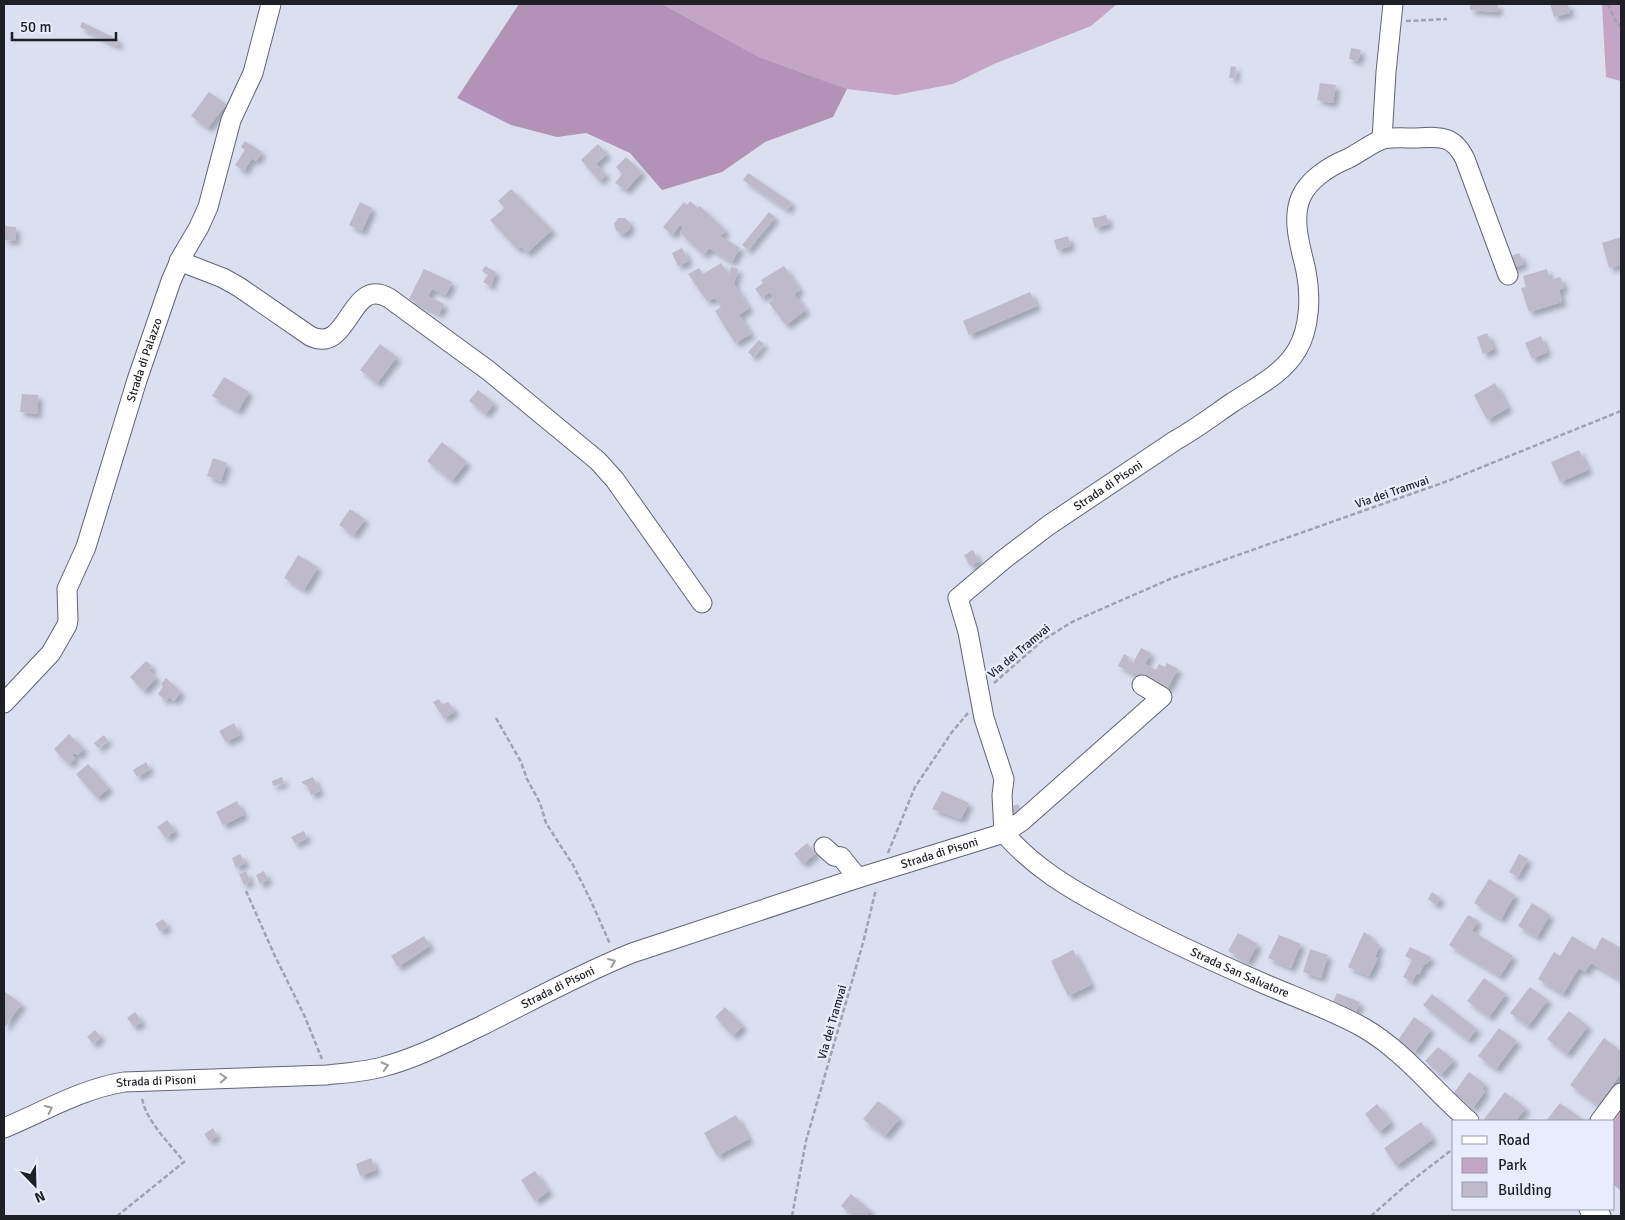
<svg xmlns="http://www.w3.org/2000/svg" width="1625" height="1220" viewBox="0 0 1625 1220" font-family="Signika,sans-serif">
	<style>
		.green { fill: #c4a5c8 }
		.forest { fill: #b292b6 }
		.building { fill: #bfbaca; filter: url(#shadow) }
		.lines { fill: none; stroke-linecap: round; stroke-linejoin: round }
		.minor-casing { stroke: #616473; stroke-width: 21 }
		.path { stroke: #9fa2af; stroke-width: 2.5; stroke-dasharray: 5 2.5; stroke-linecap: butt }
		.minor { stroke: #fff; stroke-width: 19 }
		.oneway { stroke: #9a9b9d }
		.labels { text-anchor: middle; stroke-width: 4.5; stroke-linejoin: round; paint-order: stroke }
		.street-label { font-size: 12px; fill: #1f2026; stroke: #e8ecfd }
	</style>
	<defs>
		<filter id="shadow"><feDropShadow dx="4.5" dy="4.5" stdDeviation="2.5" flood-color="#0004"/></filter>
	</defs>
	<rect width="100%" height="100%" fill="#dbdff0"/>
	<path class="green" d="M662 4H1117L1091 26 994 64 953 84 896 95 847 89 759 57Z
		M1602 4H1620L1621 6V81L1606 77Z
		M1621 1111V1191L1614 1185V1121Z"/>
	<path class="forest" d="M519 4H662L759 57 847 89 833 117 765 142 722 172 662 190 630 153 586 133 557 137 511 125 457 98Z"/>
	<path class="building" d="M1470 4H1498V12L1470 10Z
		M1550 4H1568L1570 13 1554 17Z
		M82 22 119 40 117 46 80 27Z
		M1351 48 1361 50 1358 61 1349 59Z
		M1231 66 1236 67 1235 78H1229Z
		M1320 83 1336 85 1333 103 1317 100Z
		M209 92 226 104 208 128 191 116Z
		M245 141 262 152 256 161 252 158 244 171 235 165 245 150 241 147Z
		M598 144 607 154 596 164 606 175 599 181 581 160Z
		M626 157 642 172 626 190 615 183 622 174 616 167Z
		M748 173 792 203 787 210 743 180Z
		M511 189 552 230 527 253 521 247 517 249 490 220 505 208 498 201Z
		M690 201 698 208 700 206 726 231 720 236 740 248 732 262 709 248 704 255 680 233 683 228 680 225 672 235 663 227 684 202 687 205Z
		M360 202 372 208 362 231 349 225Z
		M769 212 775 217 748 250 742 245Z
		M1106 215 1109 224 1095 228 1092 218Z
		M618 218H625L630 223 629 230 623 234 616 231 614 224Z
		M4 226 16 227 15 241 4 240Z
		M1068 236 1071 246 1057 250 1054 240Z
		M1621 237V265L1609 268 1602 243Z
		M682 248 689 261 678 266 672 253Z
		M1519 253 1524 264 1510 269 1506 258Z
		M721 263 729 275 731 267 738 269 734 284 749 308 739 315 751 334 735 343 715 311 721 307 715 298 707 301 688 274 699 268 703 274Z
		M485 266 496 272 490 286 483 282 488 275 482 271Z
		M784 266 800 290 794 294 806 310 786 325 769 303 774 298 770 292 762 298 755 289 763 283 761 280Z
		M424 269 452 282 446 295 432 289 428 296 444 304 439 314 409 299Z
		M1547 269 1550 280 1560 277 1564 288 1559 290 1562 302 1529 312 1521 288 1526 287 1523 276Z
		M1030 292 1037 306 969 335 963 321Z
		M1487 333 1494 349 1483 354 1477 337Z
		M1541 336 1547 352 1532 359 1525 343Z
		M759 340 764 344 753 357 748 352Z
		M380 344 397 357 377 383 360 370Z
		M224 377 249 392 238 411 212 396Z
		M1495 383 1508 408 1487 420 1474 395Z
		M478 390 494 403 486 414 469 401Z
		M22 394 38 395 37 414 20 412Z
		M442 442 467 462 452 481 427 461Z
		M1579 450 1588 470 1560 482 1551 462Z
		M213 458 227 463 221 481 207 476Z
		M350 509 365 519 354 535 339 525Z
		M973 550 979 561 970 566 964 555Z
		M298 555 318 567 304 590 284 578Z
		M1141 648 1151 653 1145 664 1156 670 1159 664 1165 667 1167 663 1178 669 1167 689 1118 666 1124 654 1129 657 1128 661 1133 663Z
		M146 661 152 666 149 670 156 678 144 691 130 677Z
		M166 678 181 692 174 701 169 697 166 701 158 694 163 686 161 684Z
		M439 699 442 705 448 702 455 711 444 719 433 702Z
		M234 723 240 735 226 742 219 731Z
		M69 734 84 749 78 755 75 753 72 755 75 759 69 764 54 749Z
		M104 735 108 741 98 748 94 743Z
		M146 762 150 769 137 777 133 770Z
		M88 764 109 788 97 798 76 774Z
		M282 777 284 783 273 786 272 781Z
		M313 777 320 791 311 795 308 787 301 782Z
		M942 791 969 803 961 819 932 809Z
		M237 801 244 815 223 825 216 812Z
		M1018 804 1023 815 1013 819 1008 808Z
		M167 820 175 831 166 838 157 827Z
		M304 831 307 838 295 844 291 837Z
		M807 843 816 853 803 864 794 854Z
		M240 854 245 863 236 868 232 858Z
		M1519 854 1528 859 1518 877 1509 872Z
		M246 871 250 882 244 885 239 874Z
		M264 871 268 880 260 884 256 875Z
		M1489 879 1515 895 1501 919 1474 903Z
		M1432 892 1441 898 1436 905 1428 899Z
		M1532 903 1550 915 1537 937 1518 926Z
		M1468 915 1478 920 1472 931 1513 956 1500 976 1449 945Z
		M163 919 168 927 160 931 155 924Z
		M1364 932 1372 937 1371 940 1380 945 1375 957 1378 958 1369 976 1348 967Z
		M1238 933 1258 944 1248 962 1228 951Z
		M1279 935 1301 944 1291 968 1268 958Z
		M424 936 430 946 398 967 391 956Z
		M1572 936 1595 950 1602 937 1621 948V980L1591 963 1585 972 1579 968 1563 994 1538 979 1554 952 1560 956Z
		M1410 947 1431 957 1427 964 1425 963 1419 975 1417 973 1412 982 1403 977 1412 960 1405 956Z
		M1310 949 1328 955 1321 978 1303 972Z
		M1073 950 1091 985 1068 996 1051 961Z
		M1484 978 1506 994 1489 1017 1467 1001Z
		M1530 987 1548 1000 1528 1026 1510 1013Z
		M5 992 22 1004 4 1028V993Z
		M1337 993 1360 1002 1353 1019 1330 1009Z
		M1432 994 1477 1029 1468 1040 1423 1005Z
		M725 1007 743 1026 733 1036 715 1017Z
		M1569 1011 1588 1026 1567 1054 1547 1039Z
		M135 1012 142 1022 134 1027 127 1018Z
		M1414 1017 1431 1029 1415 1052 1398 1040Z
		M1499 1028 1517 1041 1496 1069 1478 1056Z
		M95 1030 101 1037 93 1044 87 1037Z
		M1604 1038 1621 1051V1073L1598 1105 1570 1085Z
		M1438 1047 1454 1060 1441 1075 1425 1061Z
		M1469 1072 1485 1084 1482 1089 1485 1091 1473 1108 1453 1094Z
		M1505 1092 1526 1108 1516 1121H1487L1484 1119Z
		M878 1101 900 1118 885 1136 863 1119Z
		M1560 1103 1585 1121H1546Z
		M1377 1104 1391 1122 1379 1132 1365 1114Z
		M736 1115 749 1139 717 1156 704 1133Z
		M1421 1122 1433 1139 1396 1166 1384 1148Z
		M213 1128 217 1136 209 1141 204 1134Z
		M371 1158 376 1170 360 1176 356 1164Z
		M535 1171 549 1191 535 1201 521 1180Z
		M851 1194 871 1211 866 1216H853L841 1206Z"/>
	<g class="lines">
		<g class="minor-casing">
			<g id="minor">
				<path d="M1382 139 1386 72 1393 4"/>
				<path d="M179 261 223 278 239 287 310 336C350 356 349 275 389 298L489 371 598 461 615 480 702 603"/>
				<path id="s1" d="M4 703 51 653 67 625 68 620 67 589 86 547 137 380 171 281 182 256 199 227 208 207 231 120 253 73 271 4"/>
				<path id="s2" d="M1004 833 1002 795 1004 779 984 718 968 632 958 598 1003 560 1049 525 1176 440C1196 429 1214 415 1233 402 1256 387 1283 374 1297 350 1310 328 1311 296 1306 271 1301 248 1291 220 1301 197 1309 179 1330 166 1347 159 1358 154 1374 141 1384 139 1394 137 1405 138 1414 138 1439 137 1453 134 1465 159L1508 275"/>
				<path id="s3" d="M1004 833C1033 867 1070 889 1110 910 1161 938 1214 962 1267 985 1300 999 1334 1011 1364 1028 1405 1052 1434 1091 1469 1121"/>
				<path d="M824 847 834 856 841 857 858 878"/>
				<path d="M1600 1121 1621 1093"/>
				<path id="s4" d="M4 1128C43 1112 81 1089 124 1082L326 1075C345 1073 364 1072 382 1067 417 1058 449 1041 481 1026 531 1001 580 974 632 953L858 878 1004 833 1022 821 1162 697 1142 685"/>
				<path d="M1589 1209 1601 1216"/>
			</g>
		</g>
		<path class="path" d="M1608 4 1615 20 1621 27
			M1406 21 1447 19
			M994 683 1043 640 1072 622 1170 579 1445 482 1621 411
			M496 718 521 762 527 779 540 803 546 823 573 865 591 901 610 944
			M888 853 915 787 952 732 968 713
			M246 891 274 954 305 1017 322 1059
			M117 1216 184 1162C171 1145 144 1119 142 1097
			M792 1216 806 1141 863 943 876 889
			M1371 1216 1405 1186 1454 1148"/>
		<use href="#minor" class="minor"/>
	</g>
	<defs><path id="oneway-chevron" d="M-2-3.5L2.5 0L-2 3.5" fill="none" stroke-width="1.6" stroke-linecap="round" stroke-linejoin="round" transform="scale(1.25)"/></defs>
	<g class="oneway">
		<use href="#oneway-chevron" transform="translate(612 962) rotate(-23)"/>
		<use href="#oneway-chevron" transform="translate(385 1066) rotate(-16)"/>
		<use href="#oneway-chevron" transform="translate(223 1078) rotate(-2)"/>
		<use href="#oneway-chevron" transform="translate(49 1109) rotate(-25)"/>
	</g>
	<g class="labels">
		<g class="street-label">
			<text dy="4" stroke="none"><textPath href="#s1" startOffset="379">Strada di Palazzo</textPath></text>
			<text dy="4" stroke="none"><textPath href="#s2" startOffset="429">Strada di Pisoni</textPath></text>
			<text transform="translate(1392 492) rotate(-19)" y="4">Via dei Tramvai</text>
			<text transform="translate(1019 651) rotate(-40)" y="4">Via dei Tramvai</text>
			<text dy="4" stroke="none"><textPath href="#s4" startOffset="986">Strada di Pisoni</textPath></text>
			<text dy="4" stroke="none"><textPath href="#s3" startOffset="276">Strada San Salvatore</textPath></text>
			<text dy="4" stroke="none"><textPath href="#s4" startOffset="581">Strada di Pisoni</textPath></text>
			<text transform="translate(832 1022) rotate(-74)" y="4">Via dei Tramvai</text>
			<text dy="4" stroke="none"><textPath href="#s4" startOffset="161">Strada di Pisoni</textPath></text>
		</g>
	</g>
	<rect width="1625" height="1220" fill="none" stroke="#1f2026" stroke-width="10"/>
	<rect x="1452" y="1120" width="162" height="90" fill="#e8ecfd" stroke="#989aa7"/>
	<rect x="1462" y="1136" width="25" height="8" fill="#ffffff" stroke="#989aa7"/>
	<text x="1498" y="1145" font-size="15" fill="#1f2026">Road</text>
	<rect x="1462" y="1158" width="25" height="15" fill="#c4a5c8" stroke="#989aa7"/>
	<text x="1498" y="1170" font-size="15" fill="#1f2026">Park</text>
	<rect x="1462" y="1182" width="25" height="15" fill="#bfbaca" stroke="#989aa7"/>
	<text x="1498" y="1195" font-size="15" fill="#1f2026">Building</text>
	<g transform="translate(35 1185) rotate(157)" stroke="#e8ecfd" stroke-width="4" paint-order="stroke">
	<path d="M0-4L9 19L0 12L-9 19Z" fill="#1f2026"/>
	<text y="-8" font-size="14" font-weight="bold" text-anchor="middle" fill="#1f2026">N</text>
	</g>
	<path d="M12 32v8h104v-8" fill="none" stroke="#1f2026" stroke-width="2.5"/>
	<text x="20" y="32" font-size="15" fill="#1f2026" stroke="#e8ecfd" stroke-width="4" paint-order="stroke">50 m</text>
</svg>
